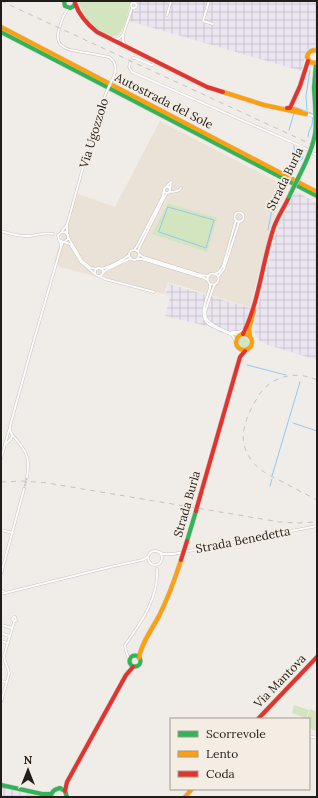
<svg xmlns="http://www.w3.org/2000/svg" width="318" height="798" viewBox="0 0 318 798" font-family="Lora,serif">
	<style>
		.built { fill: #eae1d7 }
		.industrial { fill: url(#industrial-grid) }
		.green { fill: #d3e5bf }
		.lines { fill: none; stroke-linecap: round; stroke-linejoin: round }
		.stream { stroke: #8fcaf7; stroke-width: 1 }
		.street-tunnel { stroke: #c6c3bf; stroke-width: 2; stroke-dasharray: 2 1; stroke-linecap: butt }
		.street-casing { stroke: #c8c5c2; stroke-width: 3 }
		.fast-casing { stroke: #c8c5c2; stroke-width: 5 }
		.slow-casing { stroke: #c8c5c2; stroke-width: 5 }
		.jam-casing { stroke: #c8c5c2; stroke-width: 5 }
		.street { stroke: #fdfcfc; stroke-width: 2 }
		.fast { stroke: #30b455; stroke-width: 4 }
		.slow { stroke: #ff9f0a; stroke-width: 4 }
		.jam { stroke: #e5322d; stroke-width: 4 }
		.rail { stroke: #c5c3c3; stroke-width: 1; stroke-dasharray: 5 5; stroke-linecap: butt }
		.street-bridge-casing { stroke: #c8c5c2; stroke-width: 3; stroke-linecap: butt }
		.fast-bridge-casing { stroke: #c8c5c2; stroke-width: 5; stroke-linecap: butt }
		.jam-bridge-casing { stroke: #c8c5c2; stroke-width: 5; stroke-linecap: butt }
		.street-bridge { stroke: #fdfcfc; stroke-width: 2 }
		.fast-bridge { stroke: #30b455; stroke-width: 4 }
		.jam-bridge { stroke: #e5322d; stroke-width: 4 }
		.labels { text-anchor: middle; stroke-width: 3.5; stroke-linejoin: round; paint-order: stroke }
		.street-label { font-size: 12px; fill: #201d1a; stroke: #f4ede4 }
	</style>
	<defs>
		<pattern id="industrial-grid" width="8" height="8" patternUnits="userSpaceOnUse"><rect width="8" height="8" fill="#eae5f0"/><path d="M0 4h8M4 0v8" fill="none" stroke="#c8c4cd"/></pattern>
	</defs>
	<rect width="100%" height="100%" fill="#f0ece8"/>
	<path class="built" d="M160 121 287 187 272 222 250 307 168 282 164 294 60 267 55 259 75 193 115 207Z"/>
	<path class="industrial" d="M135 1H317V49L310 48 306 51 302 71 129 21Z
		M295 191 317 203V360L268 345 260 341 256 336 254 330 255 320 275 236 280 223Z
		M169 284 250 308 245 327 241 332 227 335 207 326 165 316 170 297 165 295Z
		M1 787 43 797H1Z"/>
	<path class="green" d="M78 1H131C129 4 130 7 129 10 127 17 123 33 117 36 113 36 110 36 107 35 92 30 83 15 78 1Z
		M168 203 217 218 207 252 152 234Z
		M237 343a6 6 0 1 1 12 0a6 6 0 1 1-12 0Z
		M294 705 309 710 306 718 292 713Z
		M310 709 317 712V731L309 728V719H307Z"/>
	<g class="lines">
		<path class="stream" d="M295 107 313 114 312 125 309 131 308 137
			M307 110 306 96 310 70
			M289 130 294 113
			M294 161H300L303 158 301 153 303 148
			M288 172 296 154 294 148V146
			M168 207 214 220 206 248 159 232Z
			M268 230 274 199 282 183
			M247 365 286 375
			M293 423 317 431
			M272 476 300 382
			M270 486 272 479"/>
		<path class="street-tunnel" d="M24 489 27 477"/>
		<g class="street-casing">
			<path id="street" d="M133 1 137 5 136 7 134 8H132L131 5 132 3 134 2
				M209 1 203 21 213 24
				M69 8C65 12 63 17 61 23 56 36 55 46 71 50L109 57C116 62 117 68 114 76
				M167 15 171 1
				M123 35 132 8
				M112 38 118 39 123 35V41L125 45
				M133 58H135L151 65H153L154 61
				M130 63 129 67 132 72 278 136 303 147 314 154H317
				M306 114 316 117
				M167 186 171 182 170 188
				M164 190a3 3 0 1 1 6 0a3 3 0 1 1-6 0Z
				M169 192C174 191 178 193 181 188
				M234.5 217a4.5 4.5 0 1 1 9 0a4.5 4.5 0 1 1-9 0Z
				M67 225 97 117 106 93
				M1 231C10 234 18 236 27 236 36 236 44 232 53 234
				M62 231 67 225V233
				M68 237 82 261 91 268 97 269
				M60 241 61 247 63 242
				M64 242 68 239V235L65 232H62L58 235 59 240 61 241 70 244 81 262 95 274
				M129 255a5 5 0 1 1 10 0a5 5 0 1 1-10 0Z
				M134 250 137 246 163 196 164 189
				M138 252 139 248 165 196 167 193
				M139 254 143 257 201 275 209 276
				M137 259H142L204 278 208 280
				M95 272a4 4 0 1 1 8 0a4 4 0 1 1-8 0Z
				M101 269C109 267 123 260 129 255
				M103 273 106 270 131 258
				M207.5 279a5.5 5.5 0 1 1 11 0a5.5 5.5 0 1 1-11 0Z
				M215 274 219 272 223 266 236 220
				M99 276 105 279 154 292
				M218 277 224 269 239 222
				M210 284V288C207 299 197 317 210 325L232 335 235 340
				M215 285 213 288 205 312 206 318C211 326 230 334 240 335
				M232 332H239L245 328
				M5 445 11 439 12 436
				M1 459 9 430
				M27 477C28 471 29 464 27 457 26 452 22 447 19 443 15 437 9 434 10 426L30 354 61 247
				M1 530 13 533
				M148 558a7 7 0 1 1 14 0a7 7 0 1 1-14 0Z
				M160 552 163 554H173L317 526
				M1 574 24 489
				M1 590 6 593
				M1 594 110 567 142 560 146 558 149 555
				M1 625 12 628
				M1 633 9 636
				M1 641 7 643
				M129 659 126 651 125 645C141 623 159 597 157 569
				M1 681 6 682
				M1 702 9 674C9 667 4 663 4 656L14 622 16 620 15 617H14L12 619 14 622
				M309 736 317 738"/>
		</g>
		<g class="fast-casing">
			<path id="fast" d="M64 1 65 6 70 8 74 6 75 3
				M1 32 317 196
				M315 103 314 88 316 63
				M187 541 196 511
				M129.5 661a5.5 5.5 0 1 1 11 0a5.5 5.5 0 1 1-11 0Z
				M1 785 42 794H51
				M51 797C51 791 55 789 60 788L65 791 67 797"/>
		</g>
		<g class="slow-casing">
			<path id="slow" d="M1 27 317 192
				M317 51C312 49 308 52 307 57L310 62 314 63 317 62
				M223 92 264 105 306 114
				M290 108 301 112
				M236 342a8 8 0 1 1 16 0a8 8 0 1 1-16 0Z
				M250 337 249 329 254 310
				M139 658C141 644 152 629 159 616 168 598 175 579 181 560
				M185 797 192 789"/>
		</g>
		<g class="jam-casing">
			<path id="jam" d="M75 3C79 15 87 24 97 32L207 87 223 92
				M287 108H290L300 86 308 61
				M243 334C259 302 262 264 273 230 276 219 284 208 289 197
				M197 507 240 357 245 351
				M258 719 317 657
				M65 791 67 782 126 675 133 667"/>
		</g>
		<use href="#street" class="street"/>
		<use href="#fast" class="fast"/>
		<use href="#slow" class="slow"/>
		<use href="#jam" class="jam"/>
		<path class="rail" d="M1 1 317 147
			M317 380C298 371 275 375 262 391 258 396 255 402 252 407 243 425 238 443 252 461 260 472 273 477 285 483 295 489 306 494 317 500
			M1 482 24 481 47 483 280 522 297 523 317 522"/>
		<g class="street-bridge-casing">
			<path id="street-bridge" d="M106 93 114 76"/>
		</g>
		<g class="fast-bridge-casing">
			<path id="fast-bridge" d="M289 197C298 177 311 156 315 134 317 124 315 113 315 103"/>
		</g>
		<g class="jam-bridge-casing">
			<path id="jam-bridge" d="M196 511 197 507
				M181 560 187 541"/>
		</g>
		<use href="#street-bridge" class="street-bridge"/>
		<use href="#fast-bridge" class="fast-bridge"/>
		<use href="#jam-bridge" class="jam-bridge"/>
	</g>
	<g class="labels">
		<g class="street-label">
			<text transform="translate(164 101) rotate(27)" y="4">Autostrada del Sole</text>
			<text transform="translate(94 133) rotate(-73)" y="4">Via Ugozzolo</text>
			<text transform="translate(285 179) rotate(-64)" y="4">Strada Burla</text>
			<text transform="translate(187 504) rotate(-74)" y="4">Strada Burla</text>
			<text transform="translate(243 540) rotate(-11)" y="4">Strada Benedetta</text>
			<text transform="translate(280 681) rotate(-46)" y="4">Via Mantova</text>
		</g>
	</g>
	<rect width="318" height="798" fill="none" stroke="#201d1a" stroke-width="4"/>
	<rect x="170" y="718" width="140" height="72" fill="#f4ede4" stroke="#9f9a93"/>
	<rect x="178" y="731" width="20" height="6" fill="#30b455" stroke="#9f9a93"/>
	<text x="206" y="738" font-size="12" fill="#201d1a">Scorrevole</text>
	<rect x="178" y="751" width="20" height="6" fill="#ff9f0a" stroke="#9f9a93"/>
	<text x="206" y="758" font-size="12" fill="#201d1a">Lento</text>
	<rect x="178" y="771" width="20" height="6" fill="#e5322d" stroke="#9f9a93"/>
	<text x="206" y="778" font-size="12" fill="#201d1a">Coda</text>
	<g transform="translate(28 770)" stroke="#f4ede4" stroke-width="3" paint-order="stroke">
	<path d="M0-3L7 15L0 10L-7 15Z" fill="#201d1a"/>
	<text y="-6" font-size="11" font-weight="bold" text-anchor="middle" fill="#201d1a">N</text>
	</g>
</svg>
